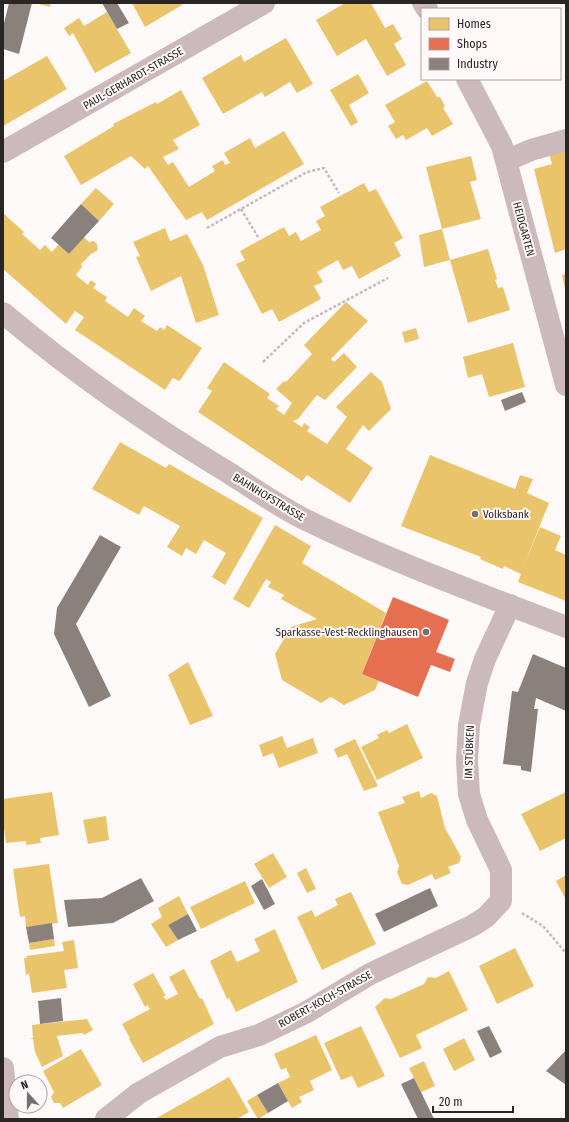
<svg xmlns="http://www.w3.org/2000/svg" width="569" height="1122" viewBox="0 0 569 1122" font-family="'Fira Sans Condensed',sans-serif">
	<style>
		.homes { fill: #e9c46a }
		.shops { fill: #e76f51 }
		.industry { fill: #8a817c }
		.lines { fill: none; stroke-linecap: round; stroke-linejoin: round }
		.path { stroke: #c6babb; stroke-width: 2.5; stroke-dasharray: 3 2; stroke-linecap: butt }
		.minor { stroke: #cbb9bc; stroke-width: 22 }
		.poi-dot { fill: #747070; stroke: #fff8f8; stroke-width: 1.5 }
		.labels { text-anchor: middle; stroke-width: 4; stroke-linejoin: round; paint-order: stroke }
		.street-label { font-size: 11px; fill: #2a2626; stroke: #fff8f8 }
		.poi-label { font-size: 11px; fill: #2a2626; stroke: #fff8f8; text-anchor: start }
	</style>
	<rect width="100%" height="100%" fill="#fef9f9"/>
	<path class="homes" d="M35 3H51L50 7Z
		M132 3H181L182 5 145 27Z
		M345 3H371L385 28 393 24 402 39 394 44 406 65 387 76 366 39 337 56 316 20Z
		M107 12 131 53 95 73 73 33 69 36 64 28 79 18 84 26Z
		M286 38 313 84 297 93 290 82 265 97 262 92 223 114 202 78 241 55 244 62Z
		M47 56 67 89 3 126V81Z
		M358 74 369 93 349 105 358 122 351 126 330 90Z
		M427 81 437 97H440L445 106 443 108 453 124 432 136 427 128 406 140 403 135 396 139 388 126 395 122 385 105Z
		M181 90 200 125 173 140 179 149 163 157 168 165 173 162 189 187 215 171 212 166 223 160 225 165 230 163 224 153 250 138 255 148 284 131 304 164 207 220 202 212 186 220 148 166 145 169 131 156 81 185 64 156 114 126 113 124 156 102 157 104Z
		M566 147V249L555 253 534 169 552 164 548 151Z
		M471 156 477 180 470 182 481 219 442 229 426 167Z
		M364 183 369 192 376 189 403 238 394 243 401 256 359 279 352 266 343 270 338 260 317 272 323 282 314 286 321 299 279 322 272 309 262 314 236 264 245 260 240 251 284 227 289 236 296 232 301 241 321 230 316 221 325 216 320 207Z
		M96 188 114 204 99 221 81 204Z
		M3 213 24 232 22 234 40 250 45 245 52 252 59 244 69 254 84 237 89 242 94 241 97 244 98 250 91 254 81 264 82 267 76 275 88 285 91 280 96 284 93 288 107 297 105 301 128 317 134 308 145 316 141 321 157 331 160 327 164 330 167 325 202 348 181 379 179 381 173 378 165 390 75 330 84 317 75 311 66 324 3 269Z
		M165 228 170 241 187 234 203 265 219 315 196 323 181 276 151 291 136 257 140 256 133 242Z
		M442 229 450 260 488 249 497 279 495 280 498 288 503 287 510 310 468 323 450 260 424 267 419 235Z
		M566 274V289H565L562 275Z
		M346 302 368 321 331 359 334 362 344 353 357 367 325 400 317 395 298 419 293 421 302 427 304 423 310 427 307 431 327 444 347 417 336 407 371 372 382 382 391 409 369 431 363 425 346 449 373 468 350 503 307 475 302 481 198 412 212 391 207 388 224 362 270 394 267 398 279 406 276 409 284 415 292 403 276 389 284 381 286 382 312 354 304 345Z
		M416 328 419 339 405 343 402 332Z
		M513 343 525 387 489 397 482 374 468 378 463 357Z
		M120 442 166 468 169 464 263 518 225 585 212 577 226 553 204 540 196 554 186 548 182 556 167 547 180 526 144 506 139 515 92 489Z
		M430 455 515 489 520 475 533 479 527 493 549 503 522 570 540 527 561 536 555 550 566 555V601L518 582 521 574 504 566 503 569 480 559 481 557 401 526Z
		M275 525 311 546 302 563 386 613 362 674 379 681 375 690 344 705 331 697 321 703 282 680 275 654 291 627 317 619 281 599 284 595 268 587 271 582 266 579 249 608 233 599Z
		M188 662 213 716 190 725 168 675Z
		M407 724 423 758 377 780 361 747 379 738 377 735 387 730 389 733Z
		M282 736 287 748 313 738 318 753 279 768 273 753 263 757 259 745Z
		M355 739 378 786 364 791 347 754 338 758 334 749Z
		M419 791 421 798 431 793 437 796 445 828 461 857 459 863 448 867 451 873 435 880 432 874 408 885 402 884 397 872 399 866 378 812 405 803 402 797Z
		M52 792 59 835 40 838 41 843 26 845V841L6 843 3 821V799Z
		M566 792V838L540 851 521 814Z
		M106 816 109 840 88 844 83 820Z
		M273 853 287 877 269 888 254 864Z
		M49 864 58 923 26 927 25 916 20 917 13 869Z
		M306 868 316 889 307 893 297 873Z
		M566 875V900L556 881Z
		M245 881 255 903 201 929 190 907Z
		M351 892 376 944 322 970 297 917 312 910 315 917 338 905 335 899Z
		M179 896 188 914 168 925 178 940 166 947 151 924 162 917 158 908Z
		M275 929 298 982 236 1012 229 998 227 999 210 961 231 950 237 962 260 951 254 939Z
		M54 939 55 946 30 950 29 943Z
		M74 940 78 968 64 970 67 988 32 993 29 974 26 975 24 958H27L26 956 64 951 62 942Z
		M515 948 534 986 497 1004 479 966Z
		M184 969 200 999 202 998 214 1024 143 1063 129 1039 130 1038 122 1024 150 1009 147 1005 145 1007 133 984 153 973 166 996H163L166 1000 178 994 169 977Z
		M449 971 468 1010 416 1035 422 1048 400 1058 375 1007 385 998 391 999 424 984 428 977 436 978Z
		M87 1019 93 1030 84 1035 83 1033 57 1036 63 1056 42 1067 35 1052 33 1039H30L33 1038 32 1025Z
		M361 1026 385 1076 358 1088 352 1076 341 1080 324 1043Z
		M316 1035 332 1070 310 1081 314 1090 299 1097 302 1102 292 1108 278 1083 290 1077 286 1068 281 1070 274 1054Z
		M464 1038 475 1060 454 1071 443 1049Z
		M81 1049 102 1085 63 1108 60 1103H54L51 1097 54 1092 43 1071Z
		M424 1061 435 1086 421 1092 409 1068Z
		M229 1077 249 1112 237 1119H155Z
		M257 1095 268 1113 258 1119 247 1101Z"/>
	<path class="shops" d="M393 597 449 620 436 652 455 659 450 672 431 665 418 697 362 674Z"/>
	<path class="industry" d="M9 3H32L19 54 3 49V27Z
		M102 3H117L129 23 117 29Z
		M81 204 99 221 69 254 51 238Z
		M522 392 526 402 505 411 501 400Z
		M100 535 121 547 76 624 111 696 89 707 54 634 57 608Z
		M533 654 566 668V711L536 698 534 709H538L531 772 521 770V766L503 764 512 691 518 692Z
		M141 878 154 901 113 923 68 927 64 900 102 898Z
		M262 879 275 904 264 910 251 886Z
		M430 888 438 906 384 932 375 914Z
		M188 914 197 931 178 940 168 925Z
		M52 923 54 939 29 943 26 927Z
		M61 998 63 1021 40 1024 38 1001Z
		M489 1026 502 1052 490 1058 477 1031Z
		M566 1050V1082L565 1084 546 1071Z
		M414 1078 421 1092 434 1119H418L401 1084Z
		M278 1083 288 1101 268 1113 257 1095Z"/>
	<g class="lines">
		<path class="path" d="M241 209 258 237
			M207 228 307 172 324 168 339 193
			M263 362 304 323 388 278
			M522 913 543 926 566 953"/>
		<path class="minor" d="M423 3 427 9
			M467 79 502 146 566 385
			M3 152 264 3
			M506 161 531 150 566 140
			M3 313C74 373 149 425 229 473 253 488 278 506 304 519 388 560 478 593 566 627
			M3 1068 8 1119
			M106 1119 139 1093 220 1047 259 1035 307 1012 370 974 472 926 486 917 501 901V870L477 820 469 794 467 760 469 725 477 683 485 659 510 605"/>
	</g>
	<g class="poi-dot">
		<circle cx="475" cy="514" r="4"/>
		<circle cx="426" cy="632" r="4"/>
	</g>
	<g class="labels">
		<g class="street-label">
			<text transform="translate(133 78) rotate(-30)" y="4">PAUL-GERHARDT-STRASSE</text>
			<text transform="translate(524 229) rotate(75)" y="4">HEIDGARTEN</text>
			<text transform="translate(269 497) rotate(31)" y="4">BAHNHOFSTRASSE</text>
			<text transform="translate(469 752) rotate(-88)" y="4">IM STÜBKEN</text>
			<text transform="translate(325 999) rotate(-29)" y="4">ROBERT-KOCH-STRASSE</text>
		</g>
		<g class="poi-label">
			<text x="483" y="518">Volksbank</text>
			<text x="418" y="636" text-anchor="end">Sparkasse-Vest-Recklinghausen</text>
		</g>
	</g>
	<rect width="569" height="1122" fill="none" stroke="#2a2626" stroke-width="8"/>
	<rect x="421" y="8" width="140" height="72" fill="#fff8f8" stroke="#aaa4a4"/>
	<rect x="429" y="18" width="20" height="12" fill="#e9c46a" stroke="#aaa4a4"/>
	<text x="457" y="28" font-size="12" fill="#2a2626">Homes</text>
	<rect x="429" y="38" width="20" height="12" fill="#e76f51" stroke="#aaa4a4"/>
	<text x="457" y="48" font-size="12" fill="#2a2626">Shops</text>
	<rect x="429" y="58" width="20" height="12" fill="#8a817c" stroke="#aaa4a4"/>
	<text x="457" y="68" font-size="12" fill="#2a2626">Industry</text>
	<g transform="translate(28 1094) rotate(339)"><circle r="19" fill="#fff8f8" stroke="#aaa4a4"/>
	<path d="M0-3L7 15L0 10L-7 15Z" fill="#747070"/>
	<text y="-6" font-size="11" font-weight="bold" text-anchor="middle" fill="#2a2626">N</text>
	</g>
	<path d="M433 1106v6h80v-6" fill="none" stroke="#2a2626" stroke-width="2"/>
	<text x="439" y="1106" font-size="12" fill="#2a2626" stroke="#fff8f8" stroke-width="3" paint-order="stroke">20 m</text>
</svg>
